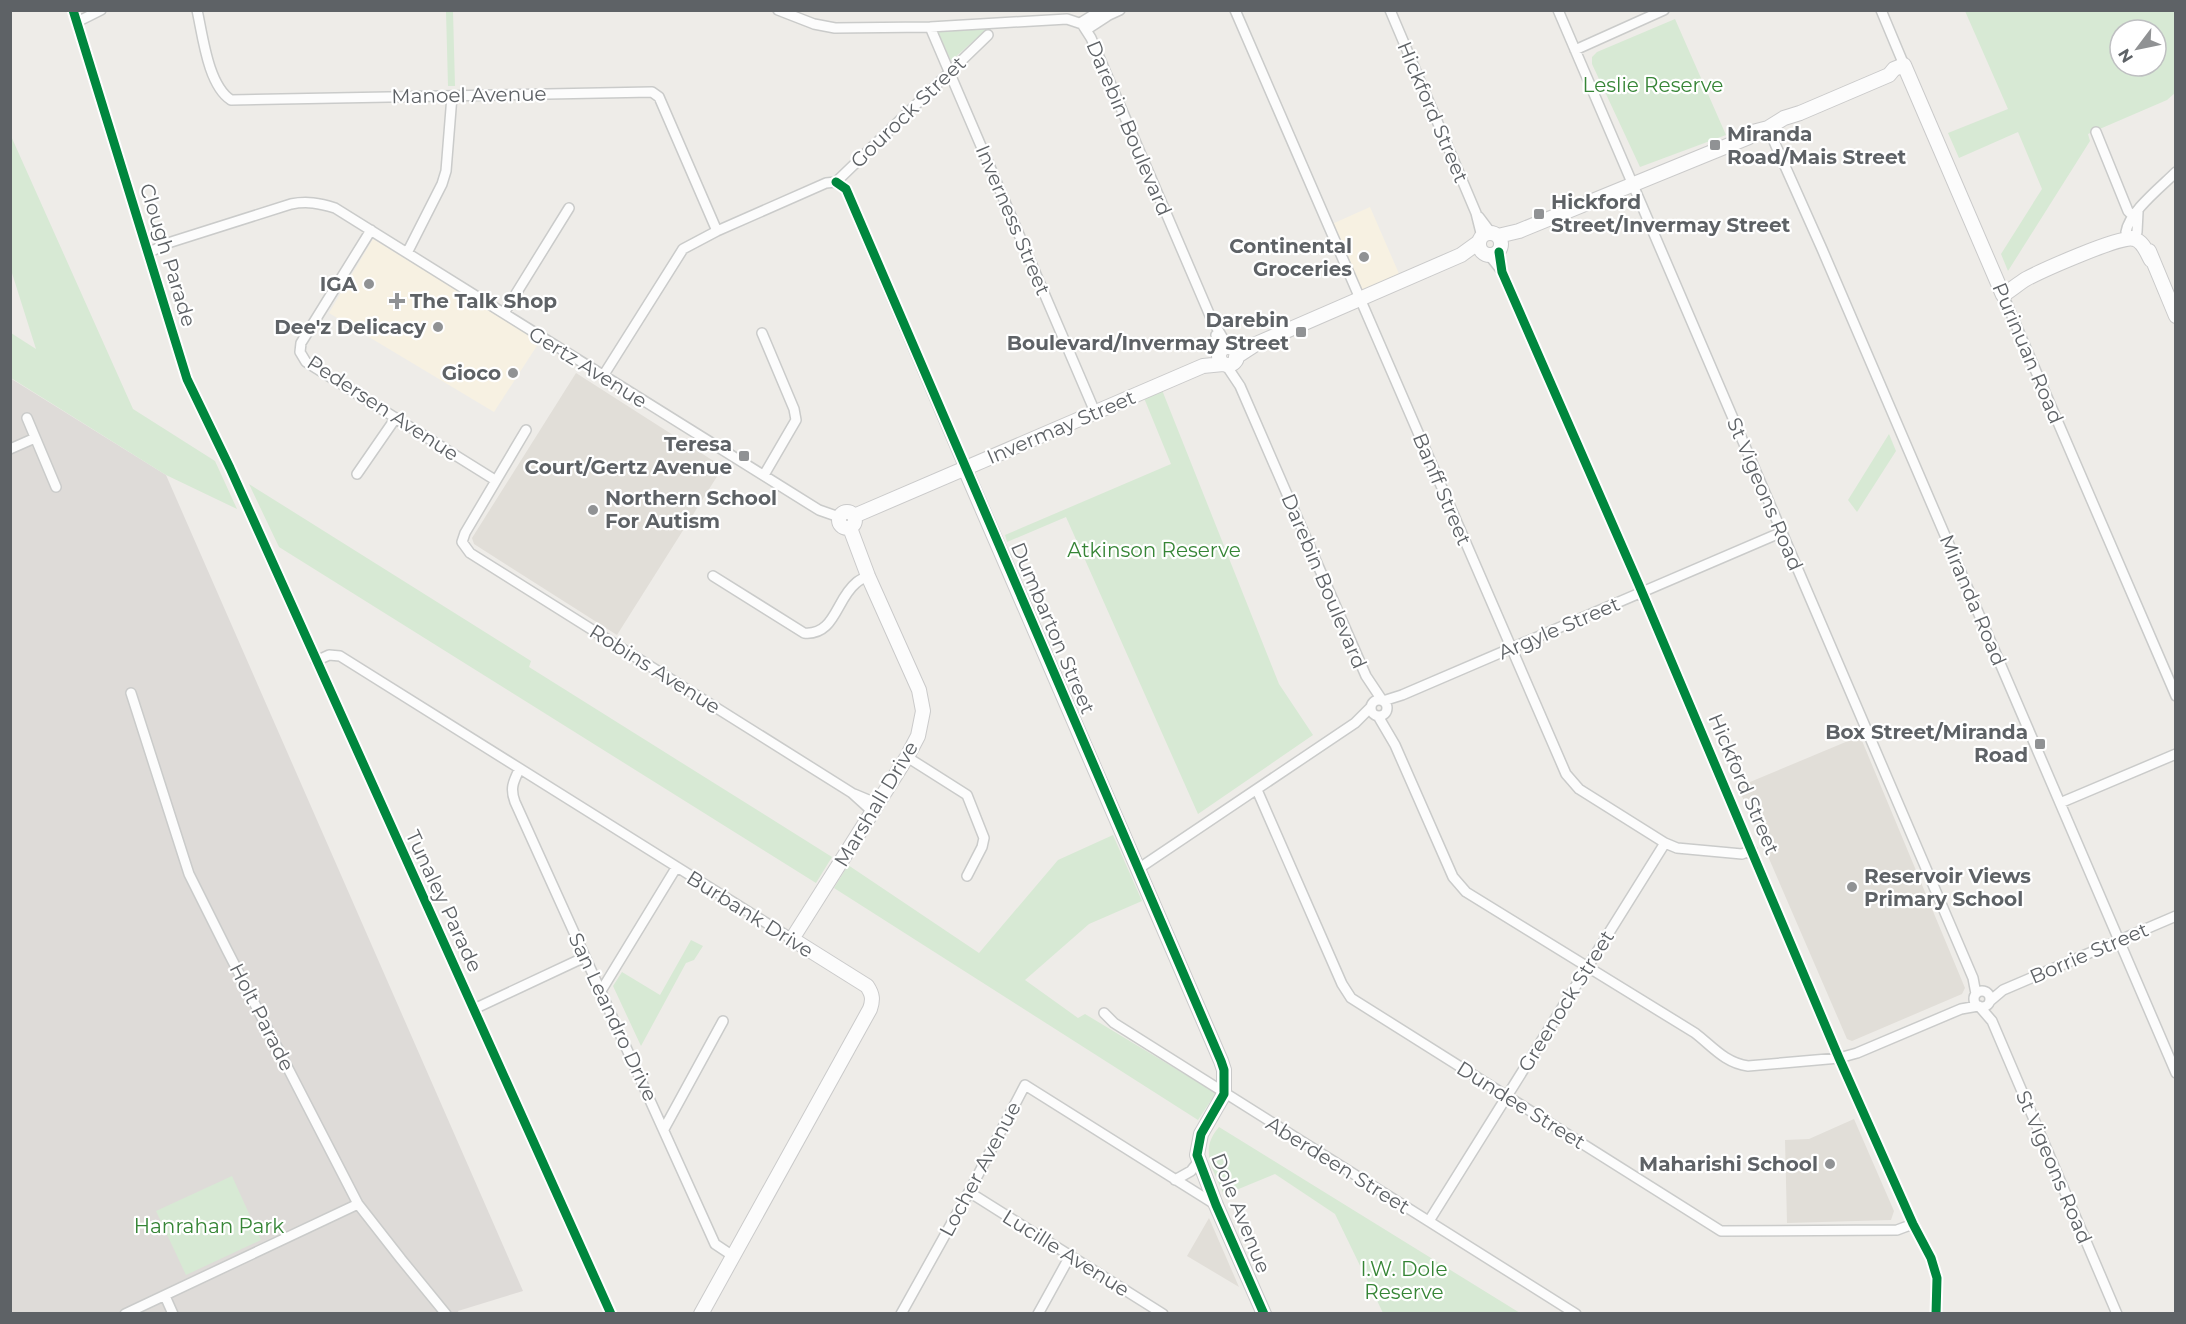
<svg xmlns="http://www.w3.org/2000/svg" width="2186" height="1324" viewBox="0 0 2186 1324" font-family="Montserrat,sans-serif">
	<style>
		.commercial { fill: #f7f1e2 }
		.industrial { fill: #dedbd8 }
		.education { fill: #e1ded8 }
		.green { fill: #d7e9d4; fill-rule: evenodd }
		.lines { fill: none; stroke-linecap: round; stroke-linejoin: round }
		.street-casing { stroke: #cacbca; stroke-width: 12 }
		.secondary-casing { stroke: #cacaca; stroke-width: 16 }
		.street { stroke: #fcfcfc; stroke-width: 9 }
		.secondary { stroke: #fcfcfc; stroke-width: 14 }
		.cycleway-casing { stroke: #fff; stroke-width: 13 }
		.cycleway { stroke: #00873e; stroke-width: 9 }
		.poi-dot { fill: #909294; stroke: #fff; stroke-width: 2 }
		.labels { text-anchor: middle; stroke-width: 4.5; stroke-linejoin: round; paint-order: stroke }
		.park-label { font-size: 20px; fill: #368536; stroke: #fff }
		.street-label { font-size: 20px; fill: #5e6266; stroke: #fff }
		.poi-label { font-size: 20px; font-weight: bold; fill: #5e6266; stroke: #fff; text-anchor: end }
	</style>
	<rect width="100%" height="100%" fill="#eeece8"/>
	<path class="commercial" d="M1370 207 1400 276 1362 293 1332 224Z
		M373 239 540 341 494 412 329 313Z"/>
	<path class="industrial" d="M10 378 166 475 523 1291 458 1311 459 1314 11 1313Z"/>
	<path class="education" d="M576 373 723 467 617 635 474 544 472 538Z
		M1860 736 1965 988 1962 994 1852 1041 1847 1039 1738 787Z
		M1854 1119 1894 1211 1891 1220 1787 1223 1785 1140 1809 1139Z
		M1209 1218 1239 1287 1187 1256Z"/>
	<path class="green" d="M446 11H453L455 86H448Z
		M1965 11H2175V93L2167 100 2088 134 2090 141 2008 271 2001 254 2042 189 2018 132 1959 158 1948 133 2008 109ZM2120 30H2156V66H2120Z
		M1675 19 1726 135 1640 167 1592 64V57L1597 52Z
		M989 27 951 61 937 30Z
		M11 136 133 409 215 461 237 509 166 475 11 378V333L36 349 11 270Z
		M1162 390 1279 684 1313 735 1198 814 1066 517 1007 542 1005 535 1171 464 1144 398Z
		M1889 434 1896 451 1857 512 1848 500Z
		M249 484 531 661 529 667 832 857 816 883 279 547Z
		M1113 835 1142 901 1089 924 1025 980 1078 1018 1085 1014 1216 1093 1198 1120 834 888 848 865 979 953 1058 860Z
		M691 940 703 946 694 960 686 963 641 1046 613 986 622 972 660 995Z
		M1219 1127 1520 1313H1383L1335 1214 1275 1174 1224 1195C1214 1170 1198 1151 1219 1127Z
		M232 1176 261 1240 186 1275 156 1211Z"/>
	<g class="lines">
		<g class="street-casing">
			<path id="street" d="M73 10 187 379 230 468 611 1314
				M197 10C203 37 208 85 231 100L652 92 659 97 717 231
				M778 10 814 24 835 28 930 27 1067 19 1082 24 1091 38 1211 318 1228 347
				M1235 10 1566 774 1579 789 1665 843 1677 848 1742 854 1752 850
				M1390 10 1476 213 1482 237
				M1558 10 1973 978 1976 994
				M1881 10 1904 65
				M77 22 101 10
				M1080 23 1093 15H1109
				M930 27 1095 412
				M1086 30 1109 15 1120 10
				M1575 50 1664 10
				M1768 128 1822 249 2176 1073
				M2096 132 2128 211 2136 219
				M836 182 846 189 965 469
				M2138 212 2137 232 2132 238 2126 232C2129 212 2161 187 2176 172
				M1479 217 1491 233
				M371 230 301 343 300 352 306 362 495 480
				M1499 252 1502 272 1639 585 1839 1058 1913 1224 1931 1258 1937 1278 1936 1314
				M148 253 168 243 291 204C307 201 319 203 335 208L819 510 839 517
				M407 253 442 184 446 171 452 96
				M1489 255 1501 270
				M2003 295 2176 696
				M504 313 569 208
				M762 333 794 409 796 420 764 475
				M1216 335 1221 350
				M1226 365 1240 386 1366 676 1382 700
				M603 376 683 249 717 231 826 183 836 182 988 35
				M27 418 56 487
				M526 430 465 533 462 542 470 553 852 793 873 812
				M10 449 35 438
				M357 474 395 419
				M713 576 804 633C835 636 836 599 856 583 859 580 864 578 868 576
				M316 661 329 655 340 656 792 939
				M131 693 189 874 227 950 358 1204 401 1259 446 1314
				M1371 708a8 8 0 1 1 16 0a8 8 0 1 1-16 0Z
				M1383 701 1402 695 1782 532
				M1378 716 1395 745 1453 877 1466 892 1695 1033C1712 1046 1725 1063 1748 1066L1839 1058 1857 1053 1961 1009 1978 1006
				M907 757 967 795 984 838 982 847 967 876
				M519 770C513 782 510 789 515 802L715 1244 733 1256
				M1257 790 1342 984 1351 998 1721 1231 1897 1230 1913 1224
				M854 794 878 804
				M2060 803 2176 754
				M1138 869 1355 723 1371 707
				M601 991 676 868
				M1974 999a8 8 0 1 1 16 0a8 8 0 1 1-16 0Z
				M1990 1001 2003 990 2176 916
				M1979 1006 1992 1021 2117 1314
				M474 1009 585 957
				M1104 1013 1114 1023 1576 1314
				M664 1129 723 1021
				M1175 1180 1191 1171 1198 1162
				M969 1192 1163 1314
				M1429 1221 1665 843
				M165 1296 173 1314
				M125 1314 358 1204
				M901 1314 969 1192 1025 1085 1216 1205
				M1038 1314 1070 1256"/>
		</g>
		<g class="secondary-casing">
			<path id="secondary" d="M1741 139 1749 133 1768 128 1784 118 1800 113 1889 75 1894 69 1904 65 2003 295C2011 290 2018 284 2026 279 2041 271 2121 235 2134 239 2143 241 2147 253 2151 260
				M1479 244a11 11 0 1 1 22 0a11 11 0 1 1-22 0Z
				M1498 236 1519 231 1749 137
				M2149 251 2176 316
				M1219 356a9 9 0 1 1 18 0a9 9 0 1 1-18 0Z
				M1236 357 1256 344 1461 255 1479 242
				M965 469 1221 1061 1224 1070V1094L1201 1134 1197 1155 1216 1205 1264 1314
				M839 520a8 8 0 1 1 16 0a8 8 0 1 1-16 0Z
				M854 516 1203 366 1223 364
				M701 1314 870 1009C873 1000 873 995 867 986L792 939 907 757 918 736 923 711 919 690 868 576 850 528"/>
		</g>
		<use href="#street" class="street"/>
		<use href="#secondary" class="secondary"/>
		<g class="cycleway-casing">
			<path id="cycleway" d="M73 10 187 379 230 468 611 1314
				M836 182 846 189 1221 1061 1224 1070V1094L1201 1134 1197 1155 1216 1205 1264 1314
				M1499 252 1502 272 1639 585 1839 1058 1913 1224 1931 1258 1937 1278 1936 1314"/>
		</g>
		<use href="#cycleway" class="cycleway"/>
	</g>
	<g class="poi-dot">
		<rect x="1709" y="139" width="12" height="12" rx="3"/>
		<rect x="1533" y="208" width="12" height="12" rx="3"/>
		<circle cx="1364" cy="257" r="6"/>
		<circle cx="369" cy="284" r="6"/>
		<path d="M394 292h6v6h6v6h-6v6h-6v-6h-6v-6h6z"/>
		<circle cx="438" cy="327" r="6"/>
		<rect x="1295" y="326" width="12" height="12" rx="3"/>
		<circle cx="513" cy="373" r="6"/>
		<rect x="738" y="450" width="12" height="12" rx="3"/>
		<circle cx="593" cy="510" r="6"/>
		<rect x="2034" y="738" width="12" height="12" rx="3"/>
		<circle cx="1852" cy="887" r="6"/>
		<circle cx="1830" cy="1164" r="6"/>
	</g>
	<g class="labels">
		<g class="park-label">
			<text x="1653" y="92">Leslie Reserve</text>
			<text x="1154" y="557">Atkinson Reserve</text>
			<text x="209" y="1233">Hanrahan Park</text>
			<text x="1404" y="1276">I.W. Dole<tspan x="1404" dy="23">Reserve</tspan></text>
		</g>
		<g class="street-label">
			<text transform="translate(469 95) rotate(-1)" y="7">Manoel Avenue</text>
			<text transform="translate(908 112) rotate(-44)" y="7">Gourock Street</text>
			<text transform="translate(1433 112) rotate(67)" y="7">Hickford Street</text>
			<text transform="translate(1129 128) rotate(67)" y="7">Darebin Boulevard</text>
			<text transform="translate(1013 220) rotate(67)" y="7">Inverness Street</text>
			<text transform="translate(168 255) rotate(73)" y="7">Clough Parade</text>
			<text transform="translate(2028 353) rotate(67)" y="7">Purinuan Road</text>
			<text transform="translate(588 367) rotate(32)" y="7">Gertz Avenue</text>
			<text transform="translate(383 408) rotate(33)" y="7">Pedersen Avenue</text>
			<text transform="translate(1061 427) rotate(-23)" y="7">Invermay Street</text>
			<text transform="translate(1442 489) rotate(67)" y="7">Banff Street</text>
			<text transform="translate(1765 494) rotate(67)" y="7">St Vigeons Road</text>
			<text transform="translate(1324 581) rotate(67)" y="7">Darebin Boulevard</text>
			<text transform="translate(1973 600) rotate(67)" y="7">Miranda Road</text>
			<text transform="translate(1053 628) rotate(67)" y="7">Dumbarton Street</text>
			<text transform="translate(1559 628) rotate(-23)" y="7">Argyle Street</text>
			<text transform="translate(655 669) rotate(32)" y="7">Robins Avenue</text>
			<text transform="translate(1744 784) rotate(67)" y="7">Hickford Street</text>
			<text transform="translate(876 804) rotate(-59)" y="7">Marshall Drive</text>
			<text transform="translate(444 901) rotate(65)" y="7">Tunaley Parade</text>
			<text transform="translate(750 914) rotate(32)" y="7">Burbank Drive</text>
			<text transform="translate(2089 953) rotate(-23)" y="7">Borrie Street</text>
			<text transform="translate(1566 1001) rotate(-58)" y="7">Greenock Street</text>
			<text transform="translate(262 1017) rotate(63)" y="7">Holt Parade</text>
			<text transform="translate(613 1017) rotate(65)" y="7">San Leandro Drive</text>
			<text transform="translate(1521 1105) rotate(32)" y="7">Dundee Street</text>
			<text transform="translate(1338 1165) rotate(32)" y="7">Aberdeen Street</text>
			<text transform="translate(2054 1167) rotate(67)" y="7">St Vigeons Road</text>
			<text transform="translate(980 1169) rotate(-62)" y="7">Locher Avenue</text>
			<text transform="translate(1241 1213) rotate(68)" y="7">Dole Avenue</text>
			<text transform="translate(1066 1253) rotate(32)" y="7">Lucille Avenue</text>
		</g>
		<g class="poi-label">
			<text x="1727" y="141" text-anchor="start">Miranda<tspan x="1727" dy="23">Road/Mais Street</tspan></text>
			<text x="1551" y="209" text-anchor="start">Hickford<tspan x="1551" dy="23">Street/Invermay Street</tspan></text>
			<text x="1352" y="253">Continental<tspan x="1352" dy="23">Groceries</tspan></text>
			<text x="357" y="291">IGA</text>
			<text x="410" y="308" text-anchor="start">The Talk Shop</text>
			<text x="1289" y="327">Darebin<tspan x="1289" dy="23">Boulevard/Invermay Street</tspan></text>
			<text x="426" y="334">Dee'z Delicacy</text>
			<text x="501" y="380">Gioco</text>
			<text x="732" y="451">Teresa<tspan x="732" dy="23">Court/Gertz Avenue</tspan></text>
			<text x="605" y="505" text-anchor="start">Northern School<tspan x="605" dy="23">For Autism</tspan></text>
			<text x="2028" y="739">Box Street/Miranda<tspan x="2028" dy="23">Road</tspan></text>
			<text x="1864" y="883" text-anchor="start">Reservoir Views<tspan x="1864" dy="23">Primary School</tspan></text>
			<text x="1818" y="1171">Maharishi School</text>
		</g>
	</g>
	<rect width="2186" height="1324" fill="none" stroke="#5e6266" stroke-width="24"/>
	<g transform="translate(2138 48) rotate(238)"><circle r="28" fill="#ffffff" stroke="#bfc0c2" stroke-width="1.5"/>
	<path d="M0-4.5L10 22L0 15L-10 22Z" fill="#909294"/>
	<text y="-9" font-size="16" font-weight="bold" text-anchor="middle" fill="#5e6266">N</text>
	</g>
</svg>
